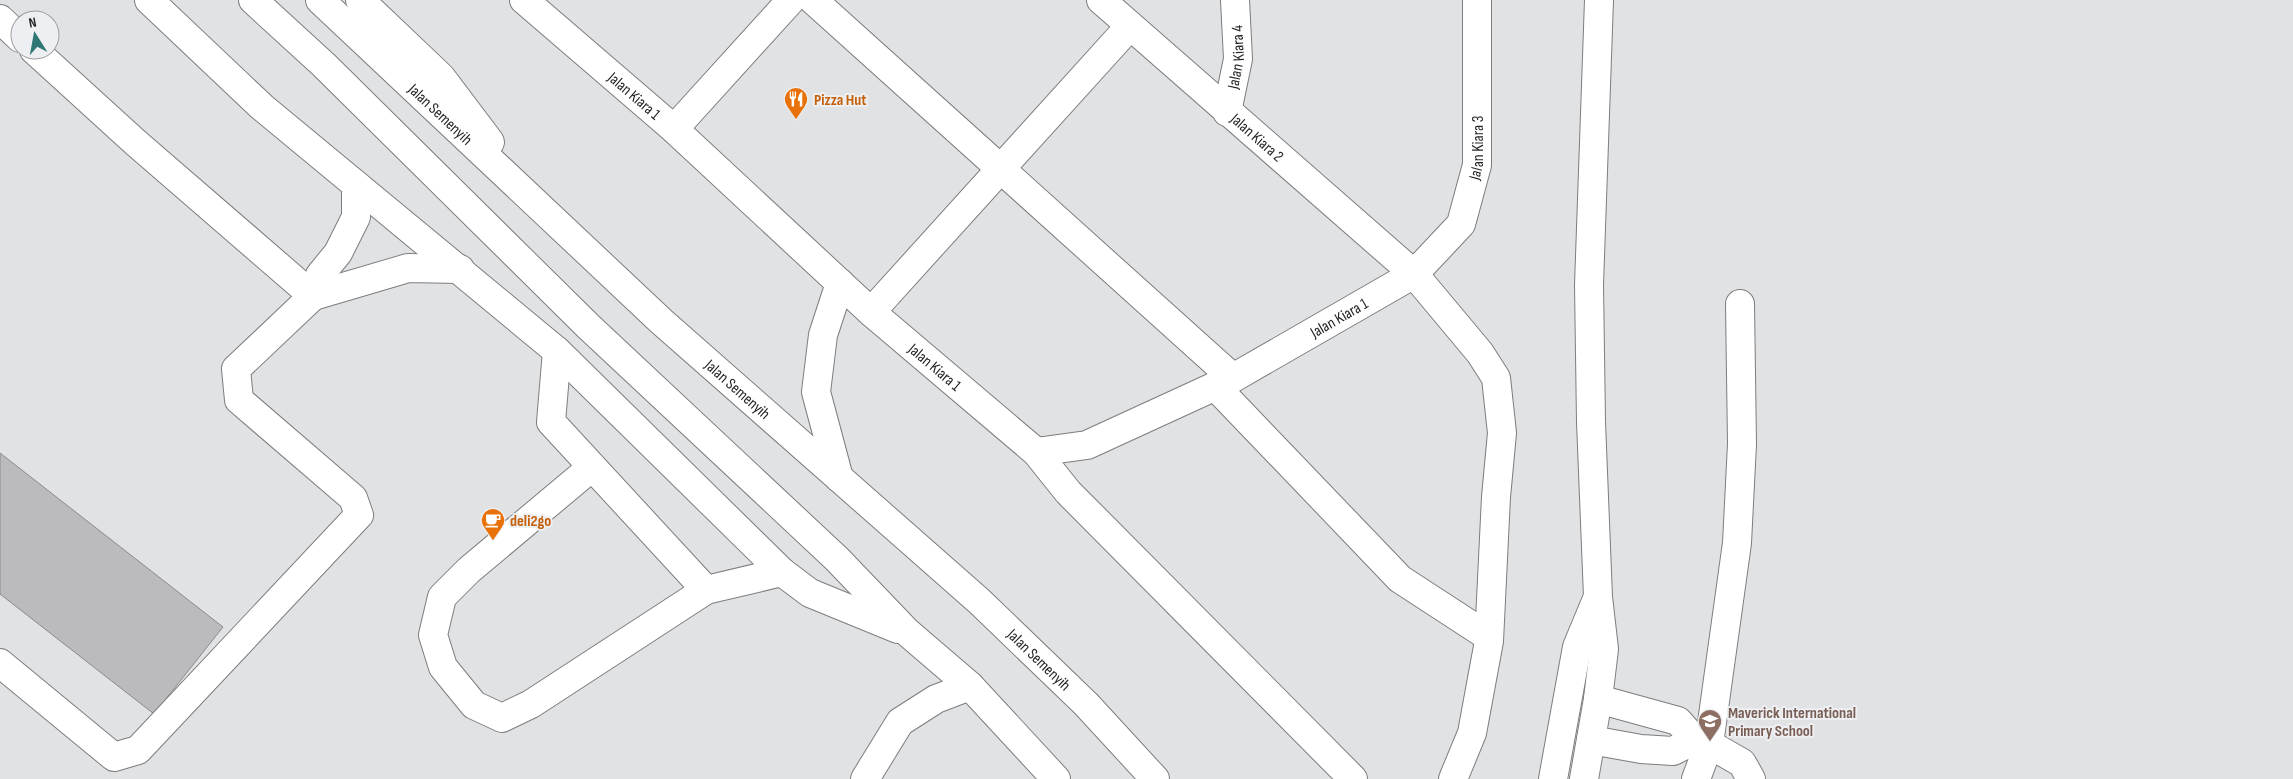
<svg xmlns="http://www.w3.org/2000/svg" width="2293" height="779" viewBox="0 0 2293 779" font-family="'Sofia Sans Condensed',sans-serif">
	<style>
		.building { fill: #bbbbbd; stroke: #8a8a8c }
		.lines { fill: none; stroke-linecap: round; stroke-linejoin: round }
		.minor-casing { stroke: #7c7d7f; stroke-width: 30 }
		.major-casing { stroke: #7c7d7f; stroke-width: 30 }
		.minor { stroke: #fff; stroke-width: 28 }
		.major { stroke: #fff; stroke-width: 28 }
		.labels { text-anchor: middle; stroke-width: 4; stroke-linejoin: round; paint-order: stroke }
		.street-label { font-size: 16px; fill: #252627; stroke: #eeeff2 }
		.food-label { font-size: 16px; font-weight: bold; fill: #c56008; stroke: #eeeff2; text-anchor: start }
		.education-label { font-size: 16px; font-weight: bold; fill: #785e54; stroke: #eeeff2; text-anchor: start }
	</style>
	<rect width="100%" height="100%" fill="#e1e2e4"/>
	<path class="building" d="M0 453 223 627 154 714 0 594Z"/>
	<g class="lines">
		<g class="minor-casing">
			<g id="minor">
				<path id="s1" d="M524 0 674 129 871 312 1036 452 1068 492 1353 779"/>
				<path d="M813 0 1233 378"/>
				<path id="s2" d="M1101 0 1414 274 1480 353 1496 378 1502 433 1496 497 1489 641 1472 733 1453 779"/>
				<path d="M0 19 20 38"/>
				<path d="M34 50 135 142 313 296"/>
				<path id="s3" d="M1227 112 1238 59 1235 0"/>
				<path d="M674 129 791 0"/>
				<path d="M313 296 408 268 460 269"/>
				<path d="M871 312 1130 26"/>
				<path d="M557 351 551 422 706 590 782 572"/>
				<path d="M1215 386 1400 579 1489 637"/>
				<path id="s4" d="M1036 452 1087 445 1233 378 1414 274 1461 224 1477 165V0"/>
				<path d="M592 467 469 570 442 597 433 635 443 667 474 705 502 718 531 704 706 590"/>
				<path d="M839 478 816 392 823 335 840 283"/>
				<path d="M0 663 114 757 138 750 359 515 353 498 239 400 236 369 313 296 320 275 338 253 356 217V185"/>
				<path d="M1598 699 1678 721 1695 740 1709 744 1742 763 1751 779"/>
				<path d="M1591 740 1641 749 1673 751 1695 740"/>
				<path d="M865 779 900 722 936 699 970 686"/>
				<path d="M1553 779 1577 647 1597 599"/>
				<path d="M1584 779 1598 699 1604 649 1598 597 1591 422 1589 285 1599 0"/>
				<path d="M1696 779 1709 744 1737 543 1742 444 1740 304"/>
			</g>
		</g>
		<g class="major-casing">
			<g id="major">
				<path d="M149 0 262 107 557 351 782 572 810 593 898 629"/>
				<path d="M253 0 324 65 588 326 837 559 907 632 970 686 1056 779"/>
				<path id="s5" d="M320 0 661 321 979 601 1086 704 1155 779"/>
				<path d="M360 0 441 77 490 142"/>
			</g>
		</g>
		<use href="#minor" class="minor"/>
		<use href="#major" class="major"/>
	</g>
	<defs>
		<g id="restaurant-pin" transform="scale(1.25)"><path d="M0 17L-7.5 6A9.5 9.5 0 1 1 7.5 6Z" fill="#e8710a" stroke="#eeeff2"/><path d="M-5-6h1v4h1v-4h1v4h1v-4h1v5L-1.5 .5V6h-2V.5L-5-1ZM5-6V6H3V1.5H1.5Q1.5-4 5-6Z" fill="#fff"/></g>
		<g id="cafe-pin" transform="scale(1.25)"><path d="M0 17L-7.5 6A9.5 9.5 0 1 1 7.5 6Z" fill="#e8710a" stroke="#eeeff2"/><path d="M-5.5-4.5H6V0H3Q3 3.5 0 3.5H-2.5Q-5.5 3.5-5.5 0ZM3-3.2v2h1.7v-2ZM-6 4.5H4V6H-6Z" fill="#fff"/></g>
		<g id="school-pin" transform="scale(1.25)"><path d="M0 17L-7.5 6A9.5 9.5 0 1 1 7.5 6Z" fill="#8d6e63" stroke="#eeeff2"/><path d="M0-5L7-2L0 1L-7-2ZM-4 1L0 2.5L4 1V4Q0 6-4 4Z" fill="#fff"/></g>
	</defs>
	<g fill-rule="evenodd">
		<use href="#restaurant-pin" x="796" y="99"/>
		<use href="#cafe-pin" x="493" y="520"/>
		<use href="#school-pin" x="1710" y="721"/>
	</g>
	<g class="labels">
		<g class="street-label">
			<text dy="6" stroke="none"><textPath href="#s3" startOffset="56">Jalan Kiara 4</textPath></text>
			<text dy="6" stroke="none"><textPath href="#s1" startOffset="146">Jalan Kiara 1</textPath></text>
			<text dy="6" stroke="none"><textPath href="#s5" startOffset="166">Jalan Semenyih</textPath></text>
			<text dy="6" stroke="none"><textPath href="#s2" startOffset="208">Jalan Kiara 2</textPath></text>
			<text dy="6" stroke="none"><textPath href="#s4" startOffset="568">Jalan Kiara 3</textPath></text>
			<text dy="6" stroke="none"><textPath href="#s4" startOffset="334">Jalan Kiara 1</textPath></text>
			<text dy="6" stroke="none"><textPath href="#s1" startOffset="551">Jalan Kiara 1</textPath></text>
			<text dy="6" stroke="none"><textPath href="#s5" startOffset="571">Jalan Semenyih</textPath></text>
			<text dy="6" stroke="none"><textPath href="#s5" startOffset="976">Jalan Semenyih</textPath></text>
		</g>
		<g class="food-label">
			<text x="814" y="105">Pizza Hut</text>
			<text x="510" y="526">deli2go</text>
		</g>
		<g class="education-label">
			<text x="1728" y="718">Maverick International<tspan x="1728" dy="18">Primary School</tspan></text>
		</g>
	</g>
	<g transform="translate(35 35) rotate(349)"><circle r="24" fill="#eeeff2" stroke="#9e9fa1"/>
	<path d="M0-4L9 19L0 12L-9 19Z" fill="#2f7876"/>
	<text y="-8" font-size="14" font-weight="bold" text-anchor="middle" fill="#252627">N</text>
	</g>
</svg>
